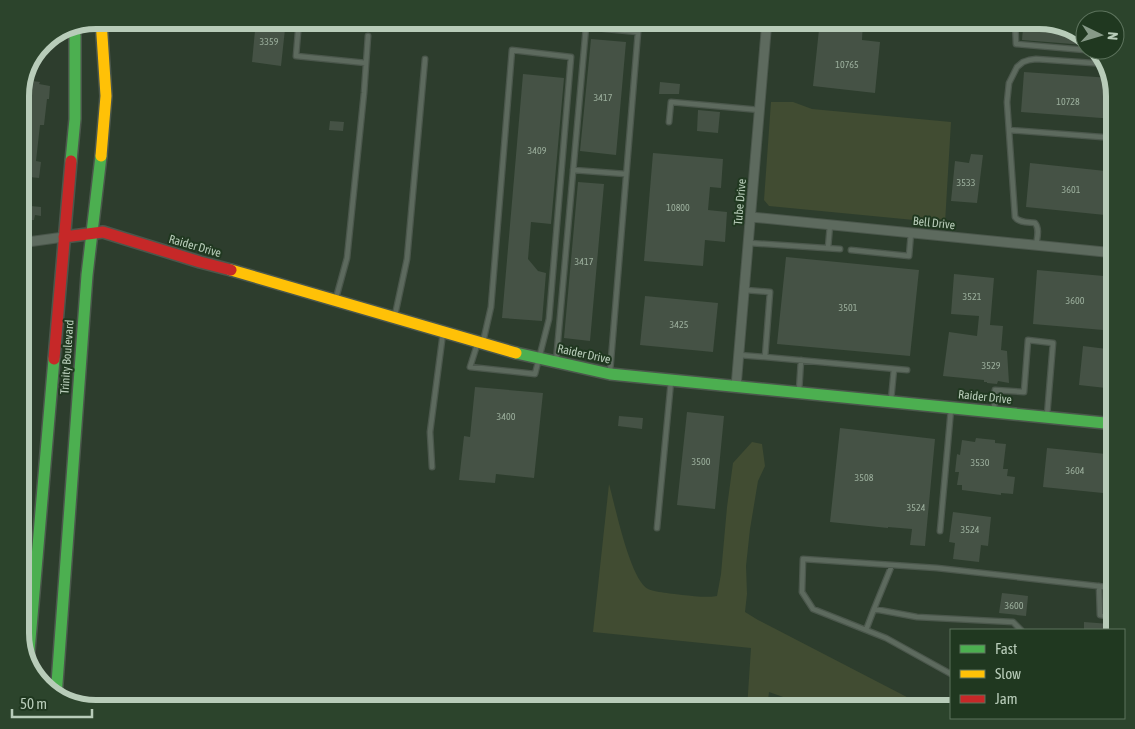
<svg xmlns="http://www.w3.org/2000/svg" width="1135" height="729" viewBox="0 0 1135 729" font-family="'Asap Condensed',sans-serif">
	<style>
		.green { fill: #414c32 }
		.building { fill: #455245 }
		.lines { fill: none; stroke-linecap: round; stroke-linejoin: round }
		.lane-casing { stroke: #4b574c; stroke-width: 7 }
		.street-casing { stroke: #4b574c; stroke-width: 11 }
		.fast-casing { stroke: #4b574c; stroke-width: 14 }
		.slow-casing { stroke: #4b574c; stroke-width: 14 }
		.jam-casing { stroke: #4b574c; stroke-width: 14 }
		.lane { stroke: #5d6a5e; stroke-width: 4.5 }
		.street { stroke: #5d6a5e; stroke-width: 9 }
		.fast { stroke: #4caf50; stroke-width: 11 }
		.slow { stroke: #ffc107; stroke-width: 11 }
		.jam { stroke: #c62828; stroke-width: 11 }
		.labels { text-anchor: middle; stroke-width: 4; stroke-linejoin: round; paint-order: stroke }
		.number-label { font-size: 10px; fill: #9bae9c }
		.street-label { font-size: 12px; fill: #b8ccb9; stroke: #203820 }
		.rim { fill: none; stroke: #b8ccb9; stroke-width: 6 }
	</style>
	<rect width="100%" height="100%" fill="#2d3d2d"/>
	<path class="green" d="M771 102H793L812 109 951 122 945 223 769 206 764 200Z
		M752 442 762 444 765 466 758 481 750 529 746 566 747 594 745 612 758 620 930 709H817L769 692 767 709H747L751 648 593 632 609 484C615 505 630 580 648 589 653 592 675 594 682 595 694 596 706 598 717 596L721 574 727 507 733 463Z"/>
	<path class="building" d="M256 20H286L281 66 252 62Z
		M820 20H863L862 40 880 42 875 93 813 86Z
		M1023 28 1081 33 1085 37V45L1022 40Z
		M591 39 626 42 616 155 580 151Z
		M1024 72 1111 78 1115 91V119L1021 112Z
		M523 74 564 78 551 224 531 222 528 259 538 271 546 273 542 321 502 318Z
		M25 80 40 82 39 84 50 86 49 99H47L44 125H40L36 161 41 162 39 178 20 176V94L21 90Z
		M660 82 680 84 679 94H659Z
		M698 110 720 112 718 133 697 131Z
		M330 121 344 122 343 131 329 130Z
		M653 153 723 159 721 188 710 187 708 210 727 212 725 242 705 240 703 266 644 261Z
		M971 154 983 155 977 203 951 201 955 161 969 163Z
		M1030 163 1115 172V216L1026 207Z
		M578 182 604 184 590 341 564 338Z
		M20 205 41 207V216L35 215 34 220H20Z
		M786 257 919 270 910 356 777 344Z
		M20 267 31 268 26 319H20Z
		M1037 270 1115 277V331L1033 324Z
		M954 274 994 278 990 325 1003 326 1001 350 1007 351 1009 383 998 381 997 384 987 383V382H984V380L943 376 949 332 977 336 979 316 951 314Z
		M645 296 718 303 713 352 640 345Z
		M1083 346 1115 350V389L1079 385Z
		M475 387 543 393 534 478 496 474 495 483 459 480 464 436 470 437Z
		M687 412 724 416 715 509 677 505Z
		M619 416 643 418 642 429 618 426Z
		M840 428 935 439 925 546 910 545 912 529 888 527V528L830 522Z
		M976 438 995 440V443L1006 444 1003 469H1008L1007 476 1015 477 1013 494 1001 493V495L962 490V485H957L959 472H955L957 454 960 455 962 440 975 442Z
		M1047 448 1106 454 1103 493 1043 487Z
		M953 512 991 517 988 546 981 545 979 562 953 559 955 543 949 542Z
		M1002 593 1028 596 1026 616 999 613Z
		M1084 622 1110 624V630H1084Z"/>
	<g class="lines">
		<g class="lane-casing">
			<path id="lane" d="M299 20 296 56 366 63
				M921 20 964 25 975 21V20
				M1015 20 1016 44 1085 50
				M1015 22 1057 25
				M1091 50 1098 51
				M669 122 671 102 760 110
				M1009 130 1115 138
				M573 170 626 174
				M749 243 840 249
				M1036 246C1037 238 1040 229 1035 223 1028 222 1019 223 1015 217L1007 102 1009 83 1017 67 1023 62 1029 60 1036 59 1107 64
				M828 248 830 225
				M851 250 909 256 911 233
				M336 298 347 258 364 93 368 36
				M395 315 407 259 425 59
				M477 345 470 367 535 374 549 319 571 57 512 50 491 307 483 342
				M739 355 765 357 770 292 745 290
				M765 357 907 370
				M556 362 586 27 638 32 610 372
				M799 391 801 360
				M891 400 894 369
				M994 411 995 390 1024 392 1028 340 1053 343 1047 416
				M432 467 430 432 443 333
				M657 528 671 381
				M940 531 951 409
				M1099 586 1100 615 1115 617
				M874 609 892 565
				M866 630 874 609 917 617 1013 622 1021 630
				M951 674 886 638 813 609 802 592 803 559 937 568 1115 588"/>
		</g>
		<g class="street-casing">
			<path id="street" d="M751 217 1115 253
				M20 243 64 237
				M736 387 767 20"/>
		</g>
		<g class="fast-casing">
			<path id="fast" d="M71 161 75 119V36L74 29
				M516 353 610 374 1115 424
				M28 663 54 359
				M56 697 87 275 101 156"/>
		</g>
		<g class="slow-casing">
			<path id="slow" d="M101 156 106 96 101 20
				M231 270 516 353"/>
		</g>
		<g class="jam-casing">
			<path id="jam" d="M64 237 103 232 200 262 231 270
				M54 359 71 161"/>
		</g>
		<use href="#lane" class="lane"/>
		<use href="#street" class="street"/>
		<use href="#fast" class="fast"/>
		<use href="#slow" class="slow"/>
		<use href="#jam" class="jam"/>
	</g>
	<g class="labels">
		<g class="number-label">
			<text x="269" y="45">3359</text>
			<text x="847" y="68">10765</text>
			<text x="603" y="101">3417</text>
			<text x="1068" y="105">10728</text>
			<text x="537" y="154">3409</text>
			<text x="966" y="186">3533</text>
			<text x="1071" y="193">3601</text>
			<text x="678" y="211">10800</text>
			<text x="584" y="265">3417</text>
			<text x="972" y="300">3521</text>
			<text x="1075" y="304">3600</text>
			<text x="848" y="311">3501</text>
			<text x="679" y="328">3425</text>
			<text x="991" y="369">3529</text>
			<text x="506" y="420">3400</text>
			<text x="701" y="465">3500</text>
			<text x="980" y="466">3530</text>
			<text x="1075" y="474">3604</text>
			<text x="864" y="481">3508</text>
			<text x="916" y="511">3524</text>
			<text x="970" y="533">3524</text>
			<text x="1014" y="609">3600</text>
		</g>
		<g class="street-label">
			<text transform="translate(740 202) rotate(-85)" y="4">Tube Drive</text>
			<text transform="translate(934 223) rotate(6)" y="4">Bell Drive</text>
			<text transform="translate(195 246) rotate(16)" y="4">Raider Drive</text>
			<text transform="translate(584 354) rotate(12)" y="4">Raider Drive</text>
			<text transform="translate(67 357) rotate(-86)" y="4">Trinity Boulevard</text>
			<text transform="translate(985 397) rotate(6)" y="4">Raider Drive</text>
		</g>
	</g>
	<path d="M0 0H1135V729H0ZM96 29H1039A67 67 0 0 1 1106 96V633A67 67 0 0 1 1039 700H96A67 67 0 0 1 29 633V96A67 67 0 0 1 96 29Z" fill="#2c442c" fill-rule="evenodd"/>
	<path class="rim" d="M96 29H1039A67 67 0 0 1 1106 96V633A67 67 0 0 1 1039 700H96A67 67 0 0 1 29 633V96A67 67 0 0 1 96 29Z"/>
	<rect x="950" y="629" width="175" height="90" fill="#203820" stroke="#5d735d"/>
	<rect x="960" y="645" width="25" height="8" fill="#4caf50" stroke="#5d735d"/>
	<text x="995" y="654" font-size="15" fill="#b8ccb9">Fast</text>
	<rect x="960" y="670" width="25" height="8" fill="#ffc107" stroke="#5d735d"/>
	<text x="995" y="679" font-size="15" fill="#b8ccb9">Slow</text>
	<rect x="960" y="695" width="25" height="8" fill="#c62828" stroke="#5d735d"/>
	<text x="995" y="704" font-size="15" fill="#b8ccb9">Jam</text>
	<g transform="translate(1100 35) rotate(95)"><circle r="24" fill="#203820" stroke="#5d735d"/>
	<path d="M0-4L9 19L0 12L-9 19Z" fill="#879a88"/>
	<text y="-8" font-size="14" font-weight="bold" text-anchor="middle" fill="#b8ccb9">N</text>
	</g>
	<path d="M12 709v8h80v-8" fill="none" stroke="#b8ccb9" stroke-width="2.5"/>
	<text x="20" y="709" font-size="15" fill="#b8ccb9" stroke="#203820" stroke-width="4" paint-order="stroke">50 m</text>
</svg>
